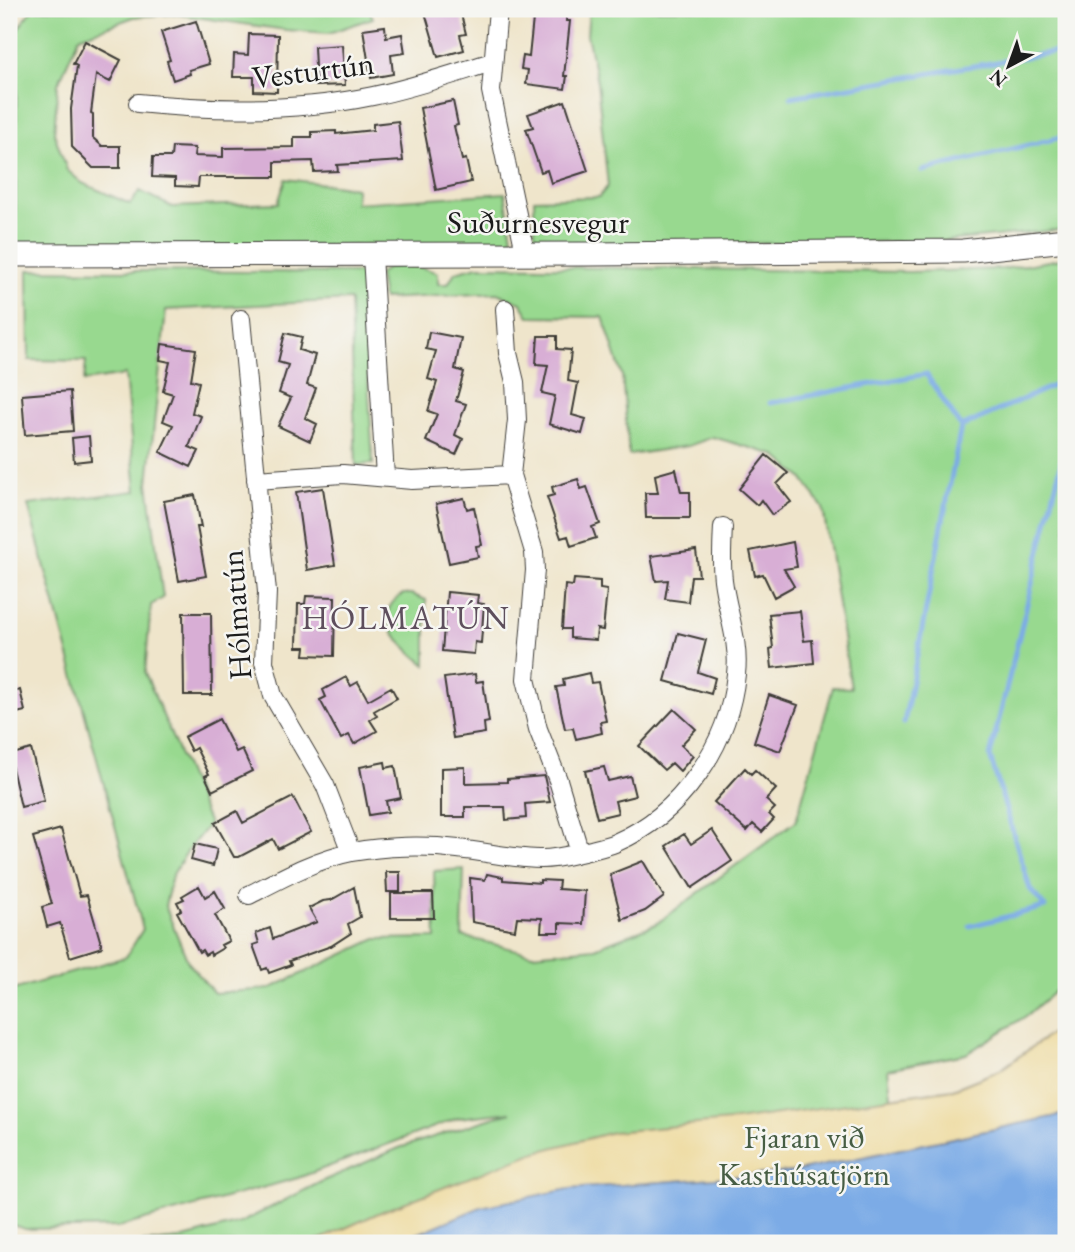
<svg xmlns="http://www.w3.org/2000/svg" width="1075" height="1252" viewBox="0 0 1075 1252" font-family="'EB Garamond',serif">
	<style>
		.green { fill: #98d98f; stroke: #5a7a56; stroke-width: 2 }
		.sand { fill: #eeda9e; stroke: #857b5d; stroke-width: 2 }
		.water { fill: #7cabe6; stroke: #4c6481; stroke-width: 2 }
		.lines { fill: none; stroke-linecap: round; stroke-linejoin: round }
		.stream { stroke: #7cabe6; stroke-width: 5 }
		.building { fill: #d8aed5 }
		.minor-casing { stroke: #3c3a36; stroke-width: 20 }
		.tertiary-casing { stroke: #3c3a36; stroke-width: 25 }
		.minor { stroke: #fff; stroke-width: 18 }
		.tertiary { stroke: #fff; stroke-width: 23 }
		.labels { text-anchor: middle; stroke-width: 5; stroke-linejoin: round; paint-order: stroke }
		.street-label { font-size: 32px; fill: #1c1c1c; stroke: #f6f6f2 }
		.park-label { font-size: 32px; fill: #475e44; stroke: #f6f6f2 }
		.neighbourhood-label { font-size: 33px; letter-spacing: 2px; fill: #5e4f5d; stroke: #f6f6f2 }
	</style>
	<rect width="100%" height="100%" fill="#f6f6f2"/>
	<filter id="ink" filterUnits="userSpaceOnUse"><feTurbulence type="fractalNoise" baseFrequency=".0143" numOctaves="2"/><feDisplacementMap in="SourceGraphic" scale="14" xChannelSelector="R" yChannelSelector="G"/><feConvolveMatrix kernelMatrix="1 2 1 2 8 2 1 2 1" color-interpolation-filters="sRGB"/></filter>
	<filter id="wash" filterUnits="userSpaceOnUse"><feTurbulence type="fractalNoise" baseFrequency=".00686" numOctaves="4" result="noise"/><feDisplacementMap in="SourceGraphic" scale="28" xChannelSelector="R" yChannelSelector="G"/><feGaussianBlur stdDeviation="1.57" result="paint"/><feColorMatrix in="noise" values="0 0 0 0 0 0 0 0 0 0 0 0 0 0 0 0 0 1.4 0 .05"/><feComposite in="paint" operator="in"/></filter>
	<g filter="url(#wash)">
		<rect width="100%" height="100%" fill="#efe5cb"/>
		<path class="green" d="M32 9H369L373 18 329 33 286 30 174 14 134 17 79 37 58 84 54 133 67 170 82 183 130 204 140 191 172 207 278 203 286 179 356 188V203L505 193 513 244 9 250V224H15L17 31Z
			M589 9H1066V229L946 241 535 246 534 199 599 197 608 186 597 81 587 35Z
			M1066 258V982L1026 1016 966 1054 888 1069 899 1172 1066 1114V1243H140L180 1239 240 1223 325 1180 399 1148 511 1112 458 1118 298 1178 119 1227 25 1229 9 1224V991L126 957 143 929 28 505 136 491 125 375 84 381 86 361 29 360 28 270 362 273 373 464 356 465 350 300 166 310 148 483 163 598 151 605 145 673 209 824 188 850 172 876 165 906 188 962 214 993 269 989 376 939 436 938 434 871 464 869 462 936 532 954 595 948 656 924 796 821 833 687 851 688 823 508 802 478 775 455 713 437 688 446 629 455 622 375 603 317 529 316 521 303 497 293 383 299 379 274C394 260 420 266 438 273V284H448L455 272 478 266 910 272 1003 269Z
			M403 594H411L426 600V665C405 648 366 616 403 594Z"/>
		<path class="sand" d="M1063 1025 1066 1026V1114L792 1172 569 1189 481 1207 396 1243H312L383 1211 533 1153 613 1132 729 1121 953 1089 1000 1070Z"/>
		<path class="water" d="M1066 1114V1243H396L481 1207 569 1189 792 1172Z"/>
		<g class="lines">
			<path class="stream" d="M791 97 1066 50
				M922 171 1066 136
				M770 403 926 374 961 427
				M904 723 961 427 1066 380
				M970 926 1045 907 1030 889 990 756 1066 444"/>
		</g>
		<g id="blocks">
			<path class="building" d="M424 9H452L453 14H461L466 34 460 35 464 50 438 57Z
				M534 9H567L566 21H570L564 76H567L565 89 526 84 528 70 521 69 523 56 529 57Z
				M196 21 209 64 189 70 190 74 173 80 167 61 170 60 161 32Z
				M385 26 386 37 402 34 405 53 391 55 393 74 371 78 363 29Z
				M249 34 278 35 277 92 254 91V77H233L234 54 248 55Z
				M85 41 121 60 110 82 96 75 91 113 93 114V138L102 146H120V168H93L72 147 71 109 77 66 73 64Z
				M342 45 345 85 316 86 314 47Z
				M453 101 458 125 454 126 462 160 466 159 471 182 436 190 420 108Z
				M565 101 588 171 551 183 547 170 541 172 535 155 526 129 533 127 528 114Z
				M398 121 403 161 337 165 338 171 314 172 313 161 275 162V177H199L198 187 175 186V178L152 177 153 157H171L172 147 195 148 194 156 223 157V148L294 147V137H312V132L336 131V134L373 130V124Z
				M429 332 461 338 455 369 464 372 456 401 466 404 455 435 463 439 456 455 426 441 437 414 428 411 437 382 428 379 436 351 426 349Z
				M285 333 302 337 299 350 315 355 307 385 316 388 305 418 317 424 310 441 278 426 291 398 279 393 288 365 278 362Z
				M538 336H557V349L571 350 568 381 578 383 572 415 586 419 582 434 549 424 555 396 542 393 548 365 536 364Z
				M162 344 196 349 191 380 199 382 192 413 201 416 189 447 199 451 191 467 160 452 173 425 163 421 173 394 163 391 170 362 160 360Z
				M70 391 73 431 25 435 22 395Z
				M89 436 91 460 74 462 72 438Z
				M766 455 788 473 777 484 791 502 772 515 761 500 757 505 739 489Z
				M676 469 681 492H690V518H646L645 493H658L655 475Z
				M578 479 581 489 587 487 600 524 592 527 596 538 571 546 568 536 561 538 547 497 554 495 552 487Z
				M323 488 335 565 307 570 296 492Z
				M195 495 201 527H197L206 576 179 581 164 501Z
				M464 498 467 509 474 507 482 545 476 546 478 557 449 563 436 504Z
				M793 542 797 567 784 569 794 586 774 597 763 574 755 576 750 551Z
				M696 550 699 576H691L688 602 665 599 668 580 656 581 651 556Z
				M574 579 600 581V589L607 590 603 630 597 629 596 640 570 638V629H562L565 585 573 586Z
				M447 592 478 595 477 603 484 604 481 643 475 642 474 654 442 651Z
				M306 596 335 597 334 656 304 655 305 647H297L298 604H305Z
				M800 611 804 641 812 640 814 663 772 668 770 649 773 648 769 614Z
				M183 613H211L212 695H184Z
				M678 633 706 640 698 672 715 678 711 694 665 681Z
				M589 673 591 683 598 682 606 721 600 722 602 733 576 739 573 728 565 729 556 687 564 686 563 679Z
				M475 674 476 682 483 681 489 722 484 723 485 733 453 738 444 678Z
				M346 677 351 686 358 682 368 700 391 687 397 698 374 711 377 716 370 720 377 731 354 744 349 735 341 739 320 700 326 697 323 690Z
				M20 690 25 711 9 715V693Z
				M769 695 798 705 780 751 754 742Z
				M674 709 696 729 681 745 693 756 680 771 672 763 664 770 639 746Z
				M219 719 236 752 242 749 252 771 212 791 205 776 209 774 196 748 191 751 184 737Z
				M31 749 44 801 21 807 9 755Z
				M385 762 386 768 395 766 401 798 386 801 388 812 369 815 360 767Z
				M465 767V783L507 782V779L544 776 550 802 525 804 526 818 506 820 505 807H465V817H441V768Z
				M604 767 608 781 630 776 635 796 615 801 618 813 597 818 585 771Z
				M745 768 751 774 755 770 776 789 766 800 775 808 769 814 774 819 762 832 753 824 747 831 714 802Z
				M293 797 311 832 278 849 273 839 239 857H234L215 823 237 811 243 823Z
				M61 829 80 896 87 895 102 947 70 957 60 923 47 927 42 907 52 904 33 837Z
				M712 830 732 861 692 888 666 846 684 834 691 844Z
				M195 844 217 849 213 866 191 860Z
				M643 861 664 897 645 911 622 920 610 874Z
				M386 872H400V892H387Z
				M487 874 503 877V880L540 883V880L559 881 558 889 585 891 583 924 559 923V932H541L542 918 517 917 515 930 472 922 470 878 485 880Z
				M199 886 205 897 215 891 225 909 215 915 229 941 221 945 223 948 211 955 210 952 205 955 202 950 199 952 177 912 181 910 177 902 184 899 182 896Z
				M354 887 360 917 348 924 351 933 331 946 289 961 291 965 269 973 267 968 262 970 253 945 259 943 256 933 270 928 273 939 317 922 309 908 323 901 331 900Z
				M391 893H433L434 918H391Z"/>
		</g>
	</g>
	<g filter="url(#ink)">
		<use href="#blocks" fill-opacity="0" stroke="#3c3a36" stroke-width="2"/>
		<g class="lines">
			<g class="minor-casing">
				<path id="minor" d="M498 9 491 91 525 252
					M138 103C216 111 296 112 373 96 413 88 453 74 492 62
					M372 255 385 477
					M505 309 508 353 515 382 517 420 511 475 534 552 535 570 526 679 538 729 558 780 580 853
					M241 319 267 592 264 662 273 696 325 785 351 852
					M256 480 343 474 412 480 511 475
					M249 895C282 878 316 859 352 852 385 846 425 845 458 849 486 852 515 859 542 859 557 859 570 855 584 852 594 849 605 847 615 843 681 815 729 745 736 674 740 642 727 612 723 580 721 563 722 545 723 527"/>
			</g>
			<g class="tertiary-casing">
				<path id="tertiary" d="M9 255 589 254 963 251 1066 240"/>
			</g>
			<use href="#minor" class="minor"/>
			<use href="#tertiary" class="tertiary"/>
		</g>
	</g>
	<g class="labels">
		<g class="street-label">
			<text transform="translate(313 70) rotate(-7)" y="11">Vesturtún</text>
			<text x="538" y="233">Suðurnesvegur</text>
			<text transform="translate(236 615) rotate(-94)" y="11">Hólmatún</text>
		</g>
		<g class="park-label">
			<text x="804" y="1148">Fjaran við<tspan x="804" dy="37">Kasthúsatjörn</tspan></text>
		</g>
		<g class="neighbourhood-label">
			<text x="406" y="629">HÓLMATÚN</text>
		</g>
	</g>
	<rect width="1075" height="1252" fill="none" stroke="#f6f6f2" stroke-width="35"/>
	<g transform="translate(1009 66) rotate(221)" stroke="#f6f6f2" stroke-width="5" paint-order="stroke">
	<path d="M0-5L12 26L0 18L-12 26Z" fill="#1c1c1c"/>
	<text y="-10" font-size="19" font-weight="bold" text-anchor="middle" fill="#1c1c1c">N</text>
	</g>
</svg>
